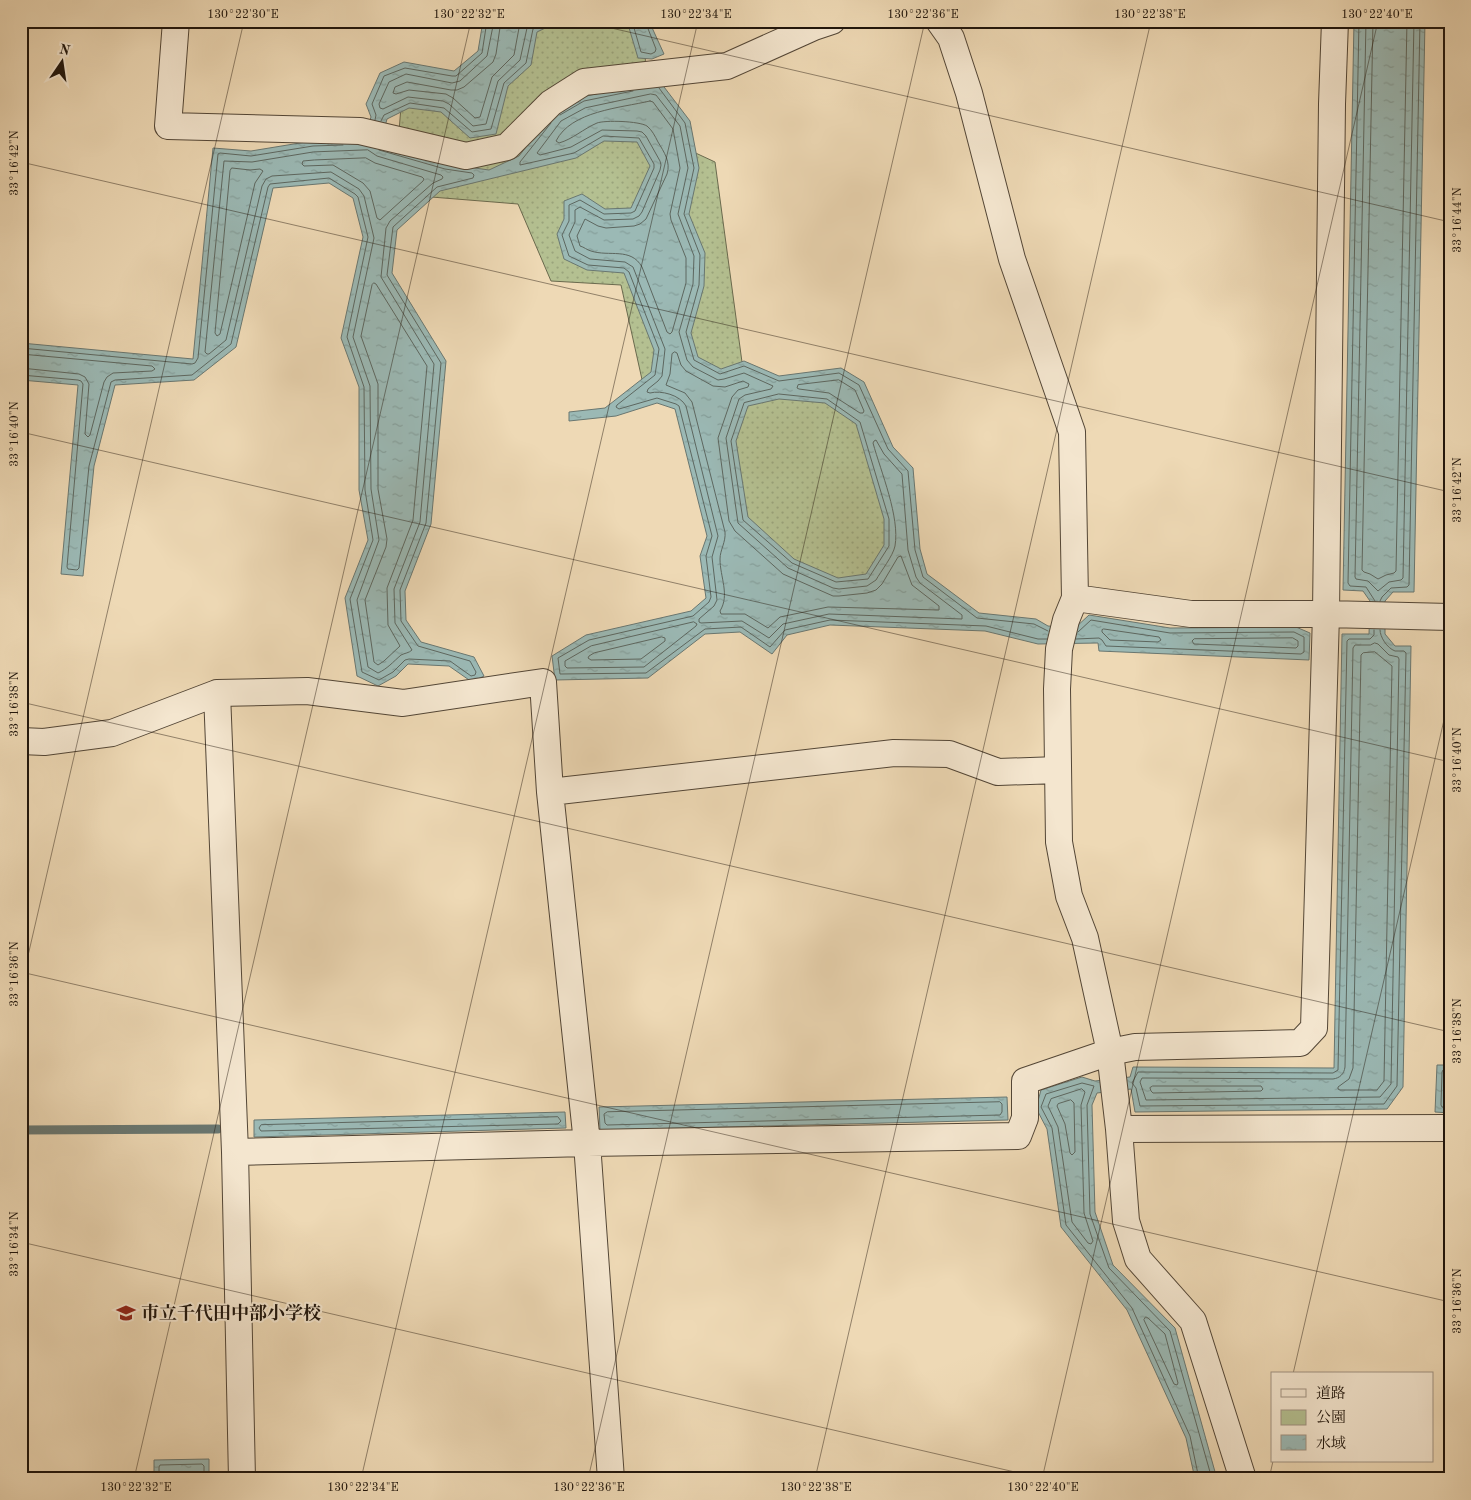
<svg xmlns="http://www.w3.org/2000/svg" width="1471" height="1500" viewBox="0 0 1471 1500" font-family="'Old Standard TT','Noto Serif JP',serif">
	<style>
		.green { fill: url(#green-dots); stroke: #6a6a4e }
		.water { fill: url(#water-ripples); stroke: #697771; fill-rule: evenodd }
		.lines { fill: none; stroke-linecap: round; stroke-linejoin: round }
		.shore { stroke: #5d6760; stroke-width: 1 }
		.stream { stroke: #697771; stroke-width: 9 }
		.minor-casing { stroke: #534636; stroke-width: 28 }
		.minor { stroke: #f4e6cf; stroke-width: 26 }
		.ticks { fill: none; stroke: #1f150c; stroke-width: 1; stroke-opacity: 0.45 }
		.labels { text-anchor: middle; stroke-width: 4; stroke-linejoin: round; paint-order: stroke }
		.poi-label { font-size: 18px; font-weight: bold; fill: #1f150c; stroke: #f4e6cf; text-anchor: start }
		.neatline { fill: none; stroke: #1f150c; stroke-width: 2 }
		.ticks-label { font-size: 12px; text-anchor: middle; fill: #1f150c }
	</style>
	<defs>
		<pattern id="green-dots" width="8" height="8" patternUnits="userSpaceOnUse" patternTransform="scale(1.25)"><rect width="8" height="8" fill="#b4c091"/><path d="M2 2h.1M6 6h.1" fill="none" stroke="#9aa47c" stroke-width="1.8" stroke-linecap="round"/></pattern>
		<pattern id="water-ripples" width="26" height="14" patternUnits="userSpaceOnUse" patternTransform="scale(1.25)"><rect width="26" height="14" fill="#9bb9b5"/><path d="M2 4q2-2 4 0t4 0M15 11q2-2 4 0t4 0" fill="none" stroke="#859e9a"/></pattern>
	</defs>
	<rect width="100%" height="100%" fill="#eed9b5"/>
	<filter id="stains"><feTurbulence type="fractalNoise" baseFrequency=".004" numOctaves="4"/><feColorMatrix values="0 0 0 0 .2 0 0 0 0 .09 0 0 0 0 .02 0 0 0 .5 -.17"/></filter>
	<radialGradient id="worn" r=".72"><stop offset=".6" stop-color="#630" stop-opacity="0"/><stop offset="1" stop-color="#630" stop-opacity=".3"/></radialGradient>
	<path class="green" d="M500 21H645L646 130 715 162 744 377 862 405 920 617 725 619 686 396 645 393 621 285 551 281 518 204 394 194 404 69 495 86Z"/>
	<path class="water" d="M483 21H560L537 32 531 65 508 86 496 134 470 138 441 112 409 108 387 119 380 145 446 164 489 170 519 156 553 112 582 97 650 82 661 83 690 121 699 168 689 214 705 253 704 286 691 333 698 357 721 369 744 361 779 376 841 368 864 382 893 447 913 468 920 549 927 574 979 613 1036 619 1048 626 1075 628 1089 615 1170 628 1296 627 1310 633 1309 660 1099 651 1098 643 1038 644 985 631 830 625 787 635 772 654 740 632 705 634 648 678 555 680 552 656 586 635 691 611 706 598 700 556 707 536 675 409 657 403 616 416 569 421V412L605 408 651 372 654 350 624 273 587 270 564 259 557 234 564 219V201L582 194 605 209 631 208 650 166 637 142 604 141 576 158 440 191 397 230 392 273 446 361 431 524 405 591 406 620 421 642 474 657 484 676 472 682 449 666 408 664 396 676 378 686 357 676 345 598 368 540 359 490V387L341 338 363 237 353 198 329 183 273 188 236 347 194 380 115 385 94 466 83 576 61 574 78 385 21 380V343L193 359 213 148 251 151 312 141 364 139 371 117 366 104 380 73 404 62 454 71 478 51ZM779 399 825 403 856 424 884 519V545L866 574 838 578 794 559 748 517 736 441 748 406Z
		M627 21H649L664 54 652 59 638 58Z
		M1354 21H1425L1414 592H1393L1385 601V634L1395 646H1411L1403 1087 1387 1109 1135 1112 1131 1089 1097 1093 1092 1105 1095 1212 1113 1265 1175 1328 1217 1479H1195L1186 1438 1127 1310 1061 1227 1047 1129 1036 1108 1041 1090 1082 1077 1095 1081 1130 1077 1133 1067 1334 1068 1342 634H1369L1370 601 1363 591 1343 590Z
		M1437 1065H1450V1113L1435 1112Z
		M1007 1097 1008 1120 600 1130 599 1107Z
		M565 1112 566 1128 254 1137V1120Z
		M209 1459V1479H154V1460Z"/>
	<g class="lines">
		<path class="shore" d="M494 21 487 56 460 81 452 83 406 74 389 82 379 104 380 108 383 109 408 97 443 101 449 104 473 126 486 124 498 81 520 60 527 28 533 21
			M501 21 496 54 493 62 464 87 457 90H451L407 82 395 87 393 93 396 94 409 90 446 94 453 98 475 118 480 117 492 77 514 55 519 28 522 21
			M632 21 641 52 651 54 655 52 656 49 645 21
			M1359 21 1348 583 1350 586 1366 587 1375 601
			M1366 21 1355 577 1356 579 1368 581 1378 591 1389 582 1401 580 1403 578 1414 21
			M1373 21 1362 570 1364 572 1370 574 1378 579 1386 575 1394 573 1396 571 1407 21
			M659 88 685 123 694 168 684 214 700 255 699 285 686 332 694 360 720 374 744 366 779 381 839 373 859 385 888 449 908 471 915 550 923 577 977 618 1034 624 1048 631
			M651 94 656 95 680 126 688 168 678 214 694 256 693 284 679 332 687 360 693 367 718 380 724 379 744 373 773 386 771 389 745 395 739 399 726 438 738 523 788 568 833 588 839 589 867 586 876 580C881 571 893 556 895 546 900 517 881 472 873 443L874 441 876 440 884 454 902 474 908 550 916 577 920 583 962 615V619L829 614 783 624 769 638 742 621 701 623 699 622V619L714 606 717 600 712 557 718 536 686 406C680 395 661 390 650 393L647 392 648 389 658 381 662 376 665 349 633 267 625 262 590 259 575 251 569 235 575 222V210L580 207 604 220 633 219 639 216 642 212 660 170 661 165 660 161 646 136 642 132 637 131 602 130 571 147 540 155 537 153 561 121 585 108Z
			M650 101 653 102 673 129 680 168 670 214 671 220 686 258V283L672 332 670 334 667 332 642 267C631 247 609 257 591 251 587 250 584 247 580 246L577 236 585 219 598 226 606 228 634 226 640 224 646 219 667 174C671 162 664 152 658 142 655 136 652 130 647 126 639 121 605 120 597 123 583 129 573 139 559 143L556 141C571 111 620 108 650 101Z
			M560 115 584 101 633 91
			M375 120 376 115 372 104 384 76 405 68 452 76H456L482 53 487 21
			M381 121 384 115 410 103 444 108 472 132 491 129 504 83 526 63 533 29 548 21
			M551 123 520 162V165L574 153 603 136 639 138 654 164V168L635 211 631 213 604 214 580 200 569 205V221L562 235 569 256 588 265 624 268 629 272 659 349 655 375 617 405 616 407 619 409 657 398 676 404 679 406 712 536 706 556 711 597 709 602 693 616 589 640 558 658 560 674 646 673 705 629 741 627 770 647 785 630 830 620 986 626 1038 639H1047
			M368 150 377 156 441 175 443 177 442 179 433 183 390 221 386 228 381 277 434 364 420 522 394 589 395 623 412 650C409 653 405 653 401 655 393 662 387 669 378 673L368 667 357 600 379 540 371 489 370 386 353 337 374 238 364 196 359 189 331 172 272 176 266 179 262 186 226 340 209 354H207L205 352 224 161 252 162 313 152Z
			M366 158 375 163 422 177 424 179 423 181 380 220 377 218 370 191 363 183 333 165 304 166 302 164 303 161 314 160Z
			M232 168 250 170 260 169 263 171 255 183 220 334 217 336 215 333 230 171Z
			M374 283 376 284 427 366 413 520 387 588 388 625 400 646 384 661 378 665 374 662 365 600 386 547 387 539 378 489V384L361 336 372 285Z
			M21 348 192 364 195 363 198 358 218 154 220 153 251 156 313 146 343 145
			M675 352 677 353 681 365 686 371 713 386 725 387 743 381 749 384 748 387 738 390 732 397 718 438 729 521 735 531 783 574 833 596H839L867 593 876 590 882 584 898 557 901 556 912 585 939 606V610L828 607 780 617 768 628 745 614H721L720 611C730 595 720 577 720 559 720 550 726 542 725 532L692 402 685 393 666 385 670 374 672 354Z
			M21 354 152 366 155 369 152 371 113 373 107 377 104 382 90 435 88 437 85 434 89 384 85 377 79 374 21 368
			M21 375 78 380 81 381 83 384 67 567 68 569 77 570 79 568 89 466 111 382 115 380 192 375 231 344 268 187 270 184 329 178 355 194 358 197 368 237 347 337 364 387 365 490 373 540 350 599 362 672 379 680 393 672 405 660 409 659 450 661 471 676 475 675 476 672 470 661 418 646 401 621 400 590 426 523 441 363 387 275 393 227 437 187 473 178 474 175 472 173 445 169 379 150
			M839 380 855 390 864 411 863 413H860L829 393 799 389 797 388 798 385Z
			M779 394 827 399 860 422 889 519V546L868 579 836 582 792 563 743 520 731 441 744 403Z
			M1380 601 1382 597 1391 588 1407 587 1409 585 1420 21
			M694 622 697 624 696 626 644 667 567 668 565 666V661L591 646Z
			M1104 629 1159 637 1161 640 1158 642 1110 640 1102 632V630Z
			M1374 630V635L1370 639H1349L1347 641 1338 1070 1333 1073 1138 1072 1132 1083 1136 1088 1140 1106 1384 1104 1397 1086 1406 653 1404 651C1401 651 1398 651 1395 651 1387 648 1380 637 1380 630
			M662 637 665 638V641L641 659 591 660 588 658 589 656 594 653Z
			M1293 638 1298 641V646L1296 648 1194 644 1192 641 1194 639Z
			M1076 639 1099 638 1102 640 1106 646 1301 654 1304 652V637L1294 632 1170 633 1091 620 1078 632
			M1375 643 1378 644 1389 655 1398 657 1399 659 1391 1084 1380 1097 1146 1100 1140 1082 1142 1078 1333 1079C1340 1078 1344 1074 1345 1067L1353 648 1355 645H1370Z
			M1375 652 1392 666 1384 1081 1377 1090H1340L1338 1089V1087L1349 1079 1353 1068 1361 655 1363 653Z
			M1450 1070H1443L1442 1072 1441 1105 1442 1107 1450 1108
			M1153 1086H1261L1263 1089 1261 1091 1153 1093 1151 1091 1150 1088Z
			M1082 1089 1085 1092 1081 1105 1084 1213 1093 1241 1091 1244 1088 1243 1072 1222 1058 1127 1048 1106 1051 1099Z
			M1071 1100 1074 1103 1075 1152 1072 1155 1070 1153 1065 1124 1057 1106 1058 1104Z
			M1000 1102 1002 1104V1112L1000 1115 607 1125 605 1123 604 1114 607 1112Z
			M558 1117 561 1121 558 1124 261 1131 259 1128 261 1125Z
			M1146 1317 1148 1318 1165 1334 1178 1383 1177 1385 1174 1384 1144 1320Z
			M159 1479V1467L160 1465 202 1464 204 1466V1479
			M1199 1479 1190 1436 1132 1308 1066 1225 1052 1128 1041 1107 1046 1094 1082 1083 1094 1086 1087 1105 1090 1214 1109 1268 1170 1331 1212 1479"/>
		<path class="stream" d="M21 1130 218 1129"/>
		<g class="minor-casing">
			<path id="minor" d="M176 21 168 126 360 131 466 156 507 147 551 103 584 82 727 66 814 27 832 21
				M939 21 951 38 969 93 1012 259 1072 432 1075 598 1066 620 1059 649 1057 689 1059 842 1069 896 1085 938 1110 1052 1119 1129 1126 1221 1138 1259 1193 1321 1243 1479
				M1075 598 1191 614H1326L1450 617
				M217 693 235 1152 242 1479
				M21 741 44 742 112 733 217 693 307 691 403 703 543 682 550 792 587 1143 611 1479
				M550 792 894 753 949 754 998 772 1058 770
				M1119 1129 1450 1128
				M235 1152 587 1143 1018 1136 1025 1118V1081L1110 1052 1135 1047 1300 1043 1314 1028 1326 614 1332 104 1335 21"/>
		</g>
		<use href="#minor" class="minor"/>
	</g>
	<path class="ticks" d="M581 21 1450 222M21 162 1450 492M21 432 1450 762M21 702 1450 1032M21 972 1450 1302M21 986 244 21M21 1242 1045 1479M1293 1374 1450 694M134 1479 471 21M361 1479 698 21M588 1479 925 21M815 1479 1151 21M1042 1479 1378 21M1269 1479 1273 1461"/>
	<defs>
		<g id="school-bare" transform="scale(1.5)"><path d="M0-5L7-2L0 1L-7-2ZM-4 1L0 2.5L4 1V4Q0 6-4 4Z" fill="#8f2418" stroke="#f4e6cf" stroke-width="2.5" paint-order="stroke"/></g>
	</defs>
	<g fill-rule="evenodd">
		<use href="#school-bare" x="126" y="1313"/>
	</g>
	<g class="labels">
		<g class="poi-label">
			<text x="141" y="1319">市立千代田中部小学校</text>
		</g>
	</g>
	<rect width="1471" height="1500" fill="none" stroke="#eed9b5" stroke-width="55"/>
	<rect x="1271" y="1372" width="162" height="90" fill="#f4e6cf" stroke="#9f9281"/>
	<rect x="1281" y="1389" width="25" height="8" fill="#f4e6cf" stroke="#9f9281"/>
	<text x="1316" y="1398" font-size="15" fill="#1f150c">道路</text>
	<rect x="1281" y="1410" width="25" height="15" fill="#b4c091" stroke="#9f9281"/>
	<text x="1316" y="1422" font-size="15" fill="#1f150c">公園</text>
	<rect x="1281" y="1435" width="25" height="15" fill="url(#water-ripples)" stroke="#9f9281"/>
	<text x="1316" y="1448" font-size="15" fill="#1f150c">水域</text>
	<g transform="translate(62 62) rotate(13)" stroke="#f4e6cf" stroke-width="4" paint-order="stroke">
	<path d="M0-4L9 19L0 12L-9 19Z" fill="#1f150c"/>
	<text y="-8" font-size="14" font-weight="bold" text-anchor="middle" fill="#1f150c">N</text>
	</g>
	<rect x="28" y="28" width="1416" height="1444" class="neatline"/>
	<g class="ticks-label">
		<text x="243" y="18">130°22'30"E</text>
		<text x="469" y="18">130°22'32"E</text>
		<text x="696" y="18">130°22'34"E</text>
		<text x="923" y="18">130°22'36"E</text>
		<text x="1150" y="18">130°22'38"E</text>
		<text x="1377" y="18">130°22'40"E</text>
		<text transform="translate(14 163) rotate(-90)" y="4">33°16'42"N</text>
		<text transform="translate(1457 220) rotate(-90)" y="4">33°16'44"N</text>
		<text transform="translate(14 434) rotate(-90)" y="4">33°16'40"N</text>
		<text transform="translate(1457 490) rotate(-90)" y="4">33°16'42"N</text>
		<text transform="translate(14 704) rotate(-90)" y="4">33°16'38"N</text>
		<text transform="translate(1457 760) rotate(-90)" y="4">33°16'40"N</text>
		<text transform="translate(14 974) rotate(-90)" y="4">33°16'36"N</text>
		<text transform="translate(1457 1031) rotate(-90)" y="4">33°16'38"N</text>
		<text transform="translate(14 1244) rotate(-90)" y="4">33°16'34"N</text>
		<text transform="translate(1457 1301) rotate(-90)" y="4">33°16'36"N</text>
		<text x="136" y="1491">130°22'32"E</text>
		<text x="363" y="1491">130°22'34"E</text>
		<text x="589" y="1491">130°22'36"E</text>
		<text x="816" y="1491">130°22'38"E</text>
		<text x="1043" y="1491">130°22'40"E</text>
	</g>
	<rect width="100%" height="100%" filter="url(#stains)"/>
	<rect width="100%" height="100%" fill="url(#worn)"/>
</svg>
